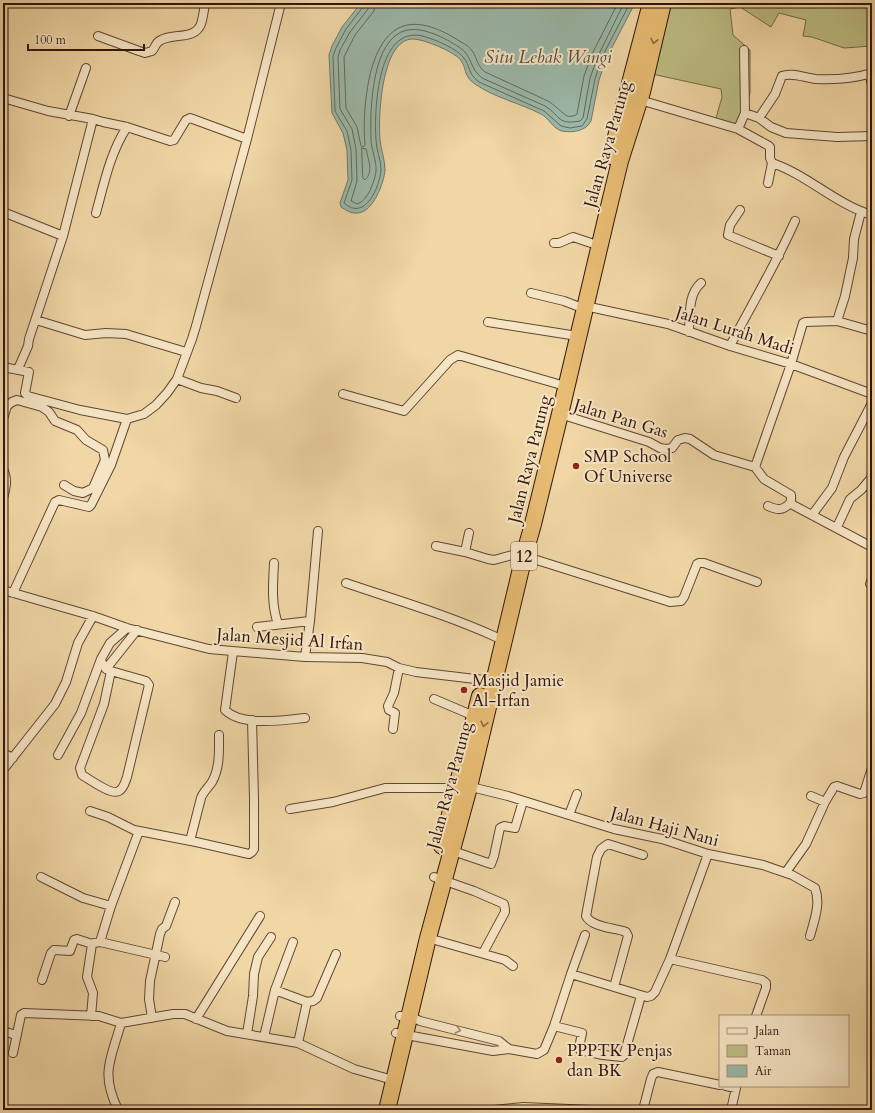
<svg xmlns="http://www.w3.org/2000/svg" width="875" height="1113" viewBox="0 0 875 1113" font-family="Cardo,serif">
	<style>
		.green { fill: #bdbd84; stroke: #766948 }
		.water { fill: #9bb9aa; stroke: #70776a }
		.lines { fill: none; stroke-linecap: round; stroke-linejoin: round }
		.shore { stroke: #65675a; stroke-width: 1 }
		.street-casing { stroke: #604632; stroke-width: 10 }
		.highway-casing { stroke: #2f150b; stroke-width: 18 }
		.street { stroke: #f6e5c5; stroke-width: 8 }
		.highway { stroke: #e8bc73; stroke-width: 16 }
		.oneway { stroke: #8c683f }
		.oneway2 { stroke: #9c8771 }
		.poi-dot { fill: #8f2418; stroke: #f6e5c5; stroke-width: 1.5 }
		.labels { text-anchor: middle; stroke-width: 4; stroke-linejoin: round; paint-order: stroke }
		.shield { fill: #f6e5c5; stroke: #6b5343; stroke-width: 1 }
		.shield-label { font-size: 16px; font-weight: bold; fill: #2f150b }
		.street-label { font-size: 17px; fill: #2f150b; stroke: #f6e5c5 }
		.poi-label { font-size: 17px; fill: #2f150b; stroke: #f6e5c5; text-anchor: start }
		.water-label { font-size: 18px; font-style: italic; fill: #554e43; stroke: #f6e5c5 }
	</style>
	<rect width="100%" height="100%" fill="#f1d7a6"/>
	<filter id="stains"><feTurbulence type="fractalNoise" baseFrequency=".005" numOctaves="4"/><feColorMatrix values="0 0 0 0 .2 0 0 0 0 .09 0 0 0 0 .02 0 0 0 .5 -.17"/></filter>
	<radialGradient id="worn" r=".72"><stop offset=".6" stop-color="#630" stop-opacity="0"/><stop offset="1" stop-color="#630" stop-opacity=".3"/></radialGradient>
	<path class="green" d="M672 3H872V46L844 48 812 37 803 36 806 20 779 13 771 27 740 7 730 9 733 35 750 50V93L746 108 739 125 724 123 716 118 722 97 721 89 652 74Z"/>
	<path class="water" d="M361 3H635L606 59 599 80 591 121C586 131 573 133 562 131 553 129 549 118 541 114 520 103 495 98 475 84 463 76 467 68 460 59 452 51 424 39 413 39 381 39 378 118 380 140 381 151 385 159 385 170 384 183 373 212 358 213 351 214 346 210 341 207L340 203 348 180 347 150 343 133 332 113 329 55 332 46 342 27Z"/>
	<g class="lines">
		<path class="shore" d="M364 3 363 7 346 29 336 48 333 56 335 111 347 131 351 150 352 180 344 203C365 222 380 187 381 169 381 159 376 150 376 140 374 110 377 21 426 37 436 40 457 49 463 57 471 66 467 73 479 82L544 111 561 126 570 128 582 126 587 119 595 79 602 57 630 3
			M369 3 368 9 350 32 340 50 338 57 340 109 352 129 356 149 357 181 351 201 357 204C368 201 374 182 376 172 377 160 371 150 371 139 370 111 371 38 407 30 424 27 445 38 459 47 473 56 469 68 482 78L545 106C562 117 557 125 580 121L583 118 590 78 598 56 624 3
			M375 3 374 11 355 35 344 57 346 108 357 127 361 146 363 147 365 145C363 123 365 100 369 79 382 21 412 10 461 42 466 44 470 48 473 52 477 59 478 67 485 72L548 101C552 103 566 116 567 116 570 117 575 116 577 114L584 76 592 54 618 3
			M362 148 366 149C368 160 374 171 365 180L363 178Z"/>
		<g class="street-casing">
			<path id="street" d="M98 36 139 51 145 53 152 51C154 49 155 46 157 43 169 31 194 42 201 24 203 18 204 10 205 3
				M869 74 872 84
				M3 98 48 111 93 119 103 122 127 127 170 141 174 140 186 120 190 118 247 139
				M640 100 738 129 745 113 744 50
				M745 113 759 118 771 127 786 133 837 137 872 136
				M69 116 86 68
				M759 118 775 94 782 76C792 72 805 78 816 79 834 80 855 78 872 73
				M738 129 769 146 770 147V158L772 163C808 175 835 204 872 215
				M768 183 772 163
				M740 210 730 225 728 235 779 256
				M3 212 63 236
				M96 213C104 184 110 153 127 127
				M554 243H559L573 237 591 243
				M531 293 564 301 577 306
				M585 306 668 324 730 346 791 364 872 394
				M36 320 85 335 106 333 126 334 186 352
				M837 321 845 296 853 258 854 239 861 212
				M488 322 571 335
				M689 332C690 315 688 294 701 283
				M730 346C752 304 776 264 795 221
				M3 367 29 372 25 393 28 396 80 410 127 419
				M18 369 28 346 29 339 63 236 93 119
				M177 379 201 388 217 391 236 398
				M343 394 404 411 450 360 458 355 558 384
				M560 414 649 442 660 448 667 449 672 448 678 440 685 438 690 439 714 455 755 467 764 479 791 495V504L872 547
				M3 419 7 406 12 402 17 400 42 407 49 412 55 421 77 430 86 440 103 450 105 460 93 488 83 493 74 491 64 485
				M755 467 791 364 803 323 805 322 837 321 872 331
				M3 469C8 479 6 488 3 498
				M768 506C777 510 783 511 790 503
				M812 515 832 488 844 457 872 403
				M837 527 850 499 861 490 872 477
				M436 546 465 552 488 559 494 560 516 554
				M465 552 469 533
				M524 556 670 602 681 601 684 597 697 564 699 563H704L757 582
				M274 563C273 584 271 604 278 624
				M346 583C396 600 448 615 496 637
				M870 584 872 579
				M3 590 93 616 127 628 209 649 305 657 362 658 387 662 399 668 416 672 484 680
				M13 593 55 502 59 500 89 507 91 505 111 465 127 419 144 414 156 405 167 393 177 379 192 339 196 326 247 139 281 3
				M257 627 310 621
				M233 652 225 710C242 727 283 720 305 718
				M305 657 310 621 318 531
				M106 669 137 630
				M111 671 146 681 149 685 127 777C125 782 124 788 119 791 112 796 89 779 82 775L80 768 104 704 111 671C106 669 102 666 101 659L110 643 127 628
				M434 699 474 716
				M393 729 395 713 389 710 388 706 394 693 399 668
				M3 753 13 758
				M58 755 81 713 101 659
				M3 770 55 704 66 682 78 643 93 616
				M467 786 508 796 614 829 662 839 708 854 763 865 792 875 815 888C821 904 814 921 810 936
				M811 796 825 802
				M290 809 333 802 385 788H445L455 789
				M90 811 108 817 134 830 196 842 249 854 252 852 254 849V799L252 720
				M569 815 577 794
				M190 841 201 798C203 792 208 788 212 782 220 768 219 751 219 735
				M450 850 491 864 494 856 500 828 504 826 515 828 523 801
				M786 872 806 844 825 802 834 787 837 786 860 794 864 793 872 768
				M41 877 83 898 111 906
				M434 877 474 891 504 904 505 910V912L483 953
				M428 938 505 960 513 966
				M100 942 111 906 139 831
				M94 943 100 942 165 957
				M670 959 762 980 766 983V988L756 1016
				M571 974 585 935
				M42 980 51 953 54 950 70 951 74 940 77 939 92 944 87 977 93 993 91 1016
				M614 987 647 997 651 996 655 992 670 959 708 854
				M275 990 307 1002 313 1001 317 998 336 954
				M400 1016H410L420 1021 499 1041 509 1049
				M152 1018 149 999 150 981 160 934 162 929 166 926 175 902
				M196 1019 260 916
				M554 1026 582 1033 579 1048 580 1050 603 1055 622 1057 624 1055 641 996
				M3 1031 16 1035
				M396 1033 493 1051 509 1049 537 1054 544 1050 554 1026 571 974 614 987 628 936 626 932C615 928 591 927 586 916L597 857 601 849 608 844 643 855
				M247 1034 253 996 254 974 258 957 271 937
				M264 1037 275 990 293 942
				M298 1043 307 1002
				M13 1053 21 1015 24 1013 99 1016 121 1023
				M726 1086 736 1088 731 1110
				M118 1110C100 1072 111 1060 121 1023L173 1014H185L227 1031 298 1043 354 1069 393 1080
				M494 1110 523 1107 593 1110
				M643 1110 651 1079 653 1074 658 1072 720 1085"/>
		</g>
		<g class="highway-casing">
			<path id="highway" d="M611 156 651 3
				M442 846 480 696
				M387 1110 428 938 468 791 524 556 533 524 560 414 606 219 620 161 642 92 663 3"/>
		</g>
		<use href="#street" class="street"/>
		<use href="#highway" class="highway"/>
	</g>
	<defs><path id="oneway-chevron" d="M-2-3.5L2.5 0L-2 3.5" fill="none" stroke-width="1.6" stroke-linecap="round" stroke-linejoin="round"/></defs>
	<g class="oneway">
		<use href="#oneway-chevron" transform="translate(654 41) rotate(103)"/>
		<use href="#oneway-chevron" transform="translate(484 724) rotate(104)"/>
	</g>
	<use class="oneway2" href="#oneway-chevron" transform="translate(458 1030) rotate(14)"/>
	<g class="poi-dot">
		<circle cx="576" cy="466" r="4"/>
		<circle cx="464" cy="690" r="4"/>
		<circle cx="559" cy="1060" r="4"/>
	</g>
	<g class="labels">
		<rect class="shield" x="511" y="542" width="26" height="28" rx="3"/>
		<g class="shield-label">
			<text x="524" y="562">12</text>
		</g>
		<g class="street-label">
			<text transform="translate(607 144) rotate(-74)" y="6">Jalan Raya Parung</text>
			<text transform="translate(735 330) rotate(18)" y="6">Jalan Lurah Madi</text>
			<text transform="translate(621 418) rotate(17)" y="6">Jalan Pan Gas</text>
			<text transform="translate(529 459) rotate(-76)" y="6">Jalan Raya Parung</text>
			<text transform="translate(290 639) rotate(4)" y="6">Jalan Mesjid Al Irfan</text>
			<text transform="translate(449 785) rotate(-75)" y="6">Jalan Raya Parung</text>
			<text transform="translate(665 826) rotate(15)" y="6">Jalan Haji Nani</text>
		</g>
		<g class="poi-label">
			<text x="584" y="462">SMP School<tspan x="584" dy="20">Of Universe</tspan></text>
			<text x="472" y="686">Masjid Jamie<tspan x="472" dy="20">Al-Irfan</tspan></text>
			<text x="567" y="1056">PPPTK Penjas<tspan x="567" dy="20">dan BK</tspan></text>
		</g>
		<g class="water-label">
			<text x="548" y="63">Situ Lebak Wangi</text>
		</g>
	</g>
	<rect width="875" height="1113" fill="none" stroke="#f1d7a6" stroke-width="16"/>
	<rect x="4" y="4" width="867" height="1105" fill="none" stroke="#2f150b" stroke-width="2"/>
	<rect x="8" y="8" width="859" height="1097" fill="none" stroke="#2f150b"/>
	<rect x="719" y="1015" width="130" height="72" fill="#f6e5c5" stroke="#a6927b"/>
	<rect x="727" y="1028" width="20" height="6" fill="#f6e5c5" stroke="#a6927b"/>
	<text x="755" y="1035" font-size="12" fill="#2f150b">Jalan</text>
	<rect x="727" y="1045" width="20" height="12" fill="#bdbd84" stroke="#a6927b"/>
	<text x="755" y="1055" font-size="12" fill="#2f150b">Taman</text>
	<rect x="727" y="1065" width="20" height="12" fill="#9bb9aa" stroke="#a6927b"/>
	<text x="755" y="1075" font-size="12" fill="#2f150b">Air</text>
	<path d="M28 44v6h116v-6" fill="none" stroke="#2f150b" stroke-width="2"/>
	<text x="34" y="44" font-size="12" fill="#2f150b" stroke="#f6e5c5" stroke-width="3" paint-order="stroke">100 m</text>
	<rect width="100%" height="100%" filter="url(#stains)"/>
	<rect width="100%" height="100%" fill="url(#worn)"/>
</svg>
